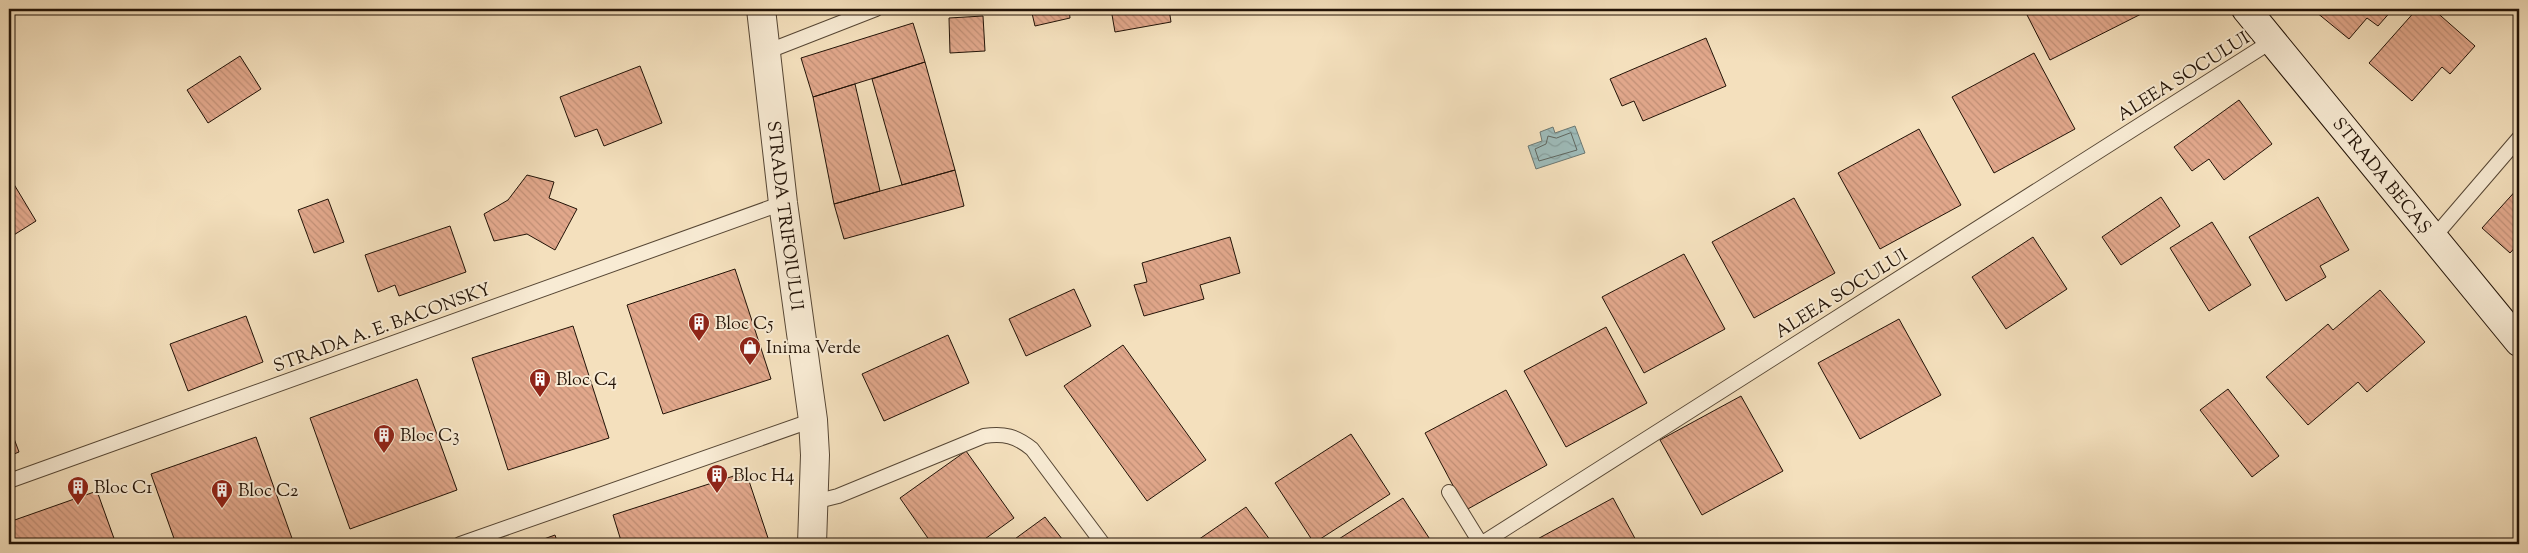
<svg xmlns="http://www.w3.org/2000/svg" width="2528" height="553" viewBox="0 0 2528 553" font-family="'Sorts Mill Goudy',serif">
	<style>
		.water { fill: url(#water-waves); stroke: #6c7872 }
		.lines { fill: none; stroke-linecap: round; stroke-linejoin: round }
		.shore { stroke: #606760; stroke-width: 1 }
		.building { fill: url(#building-back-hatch); stroke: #221307 }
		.service-casing { stroke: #564634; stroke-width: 16 }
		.tertiary-casing { stroke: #564634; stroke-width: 30 }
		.secondary-casing { stroke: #221307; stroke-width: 30 }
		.service { stroke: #f8ebd4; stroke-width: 14 }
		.tertiary { stroke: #f8ebd4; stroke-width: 28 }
		.secondary { stroke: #f8ebd4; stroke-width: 28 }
		.labels { text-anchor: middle; stroke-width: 4; stroke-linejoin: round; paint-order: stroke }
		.street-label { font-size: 18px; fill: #221307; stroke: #f8ebd4 }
		.poi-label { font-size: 18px; fill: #221307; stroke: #f8ebd4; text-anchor: start }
	</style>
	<defs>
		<pattern id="water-waves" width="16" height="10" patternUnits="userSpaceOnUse" patternTransform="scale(1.25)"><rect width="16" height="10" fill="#9ebbb9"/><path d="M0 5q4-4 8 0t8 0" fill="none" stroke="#88a09e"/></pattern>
		<pattern id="building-back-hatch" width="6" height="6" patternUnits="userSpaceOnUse" patternTransform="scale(1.25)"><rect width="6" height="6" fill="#e1a78b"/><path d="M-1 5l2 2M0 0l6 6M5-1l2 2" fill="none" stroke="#c18f76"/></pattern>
	</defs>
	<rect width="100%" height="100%" fill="#f4e0bd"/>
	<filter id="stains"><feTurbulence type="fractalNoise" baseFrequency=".004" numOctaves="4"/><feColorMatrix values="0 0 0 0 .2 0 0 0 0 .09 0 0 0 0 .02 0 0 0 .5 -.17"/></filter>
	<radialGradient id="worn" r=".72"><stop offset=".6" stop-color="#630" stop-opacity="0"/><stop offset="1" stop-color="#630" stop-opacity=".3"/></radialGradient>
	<path class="water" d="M1575 126 1585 153 1536 169 1528 146 1542 141 1540 132 1553 127 1555 133Z"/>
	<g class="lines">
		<path class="shore" d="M1571 133 1577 150 1539 161 1535 149 1546 144 1548 136 1556 138Z"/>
	</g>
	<path class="building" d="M1031 9H1069L1070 18 1035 26Z
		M1111 9H1169L1171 22 1115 32Z
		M2024 9H2149V10L2050 60Z
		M2319 9H2393L2378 26 2367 18 2349 39 2316 12Z
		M2417 9H2433L2475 46 2450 74 2442 67 2412 101 2369 63Z
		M983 16 985 51 950 53 949 18Z
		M913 23 925 62 813 97 801 58Z
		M1706 38 1726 86 1643 121 1634 101 1622 106 1610 79Z
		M2034 53 2075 129 1994 173 1952 97Z
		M240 56 261 89 208 123 187 90Z
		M925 62 955 170 902 185 872 79Z
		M640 66 662 123 604 146 597 129 575 137 560 97Z
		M855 84 880 191 834 204 813 97Z
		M2239 100 2272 144 2224 180 2209 159 2192 171 2174 147Z
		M1919 129 1961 205 1880 249 1838 173Z
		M955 170 964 206 844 239 834 204Z
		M527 175 554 182 549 198 577 209 555 250 527 234 494 241 484 214 508 200Z
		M9 176 36 221 9 238Z
		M2519 187V243L2510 253 2482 228Z
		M2161 197 2180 226 2121 265 2102 237Z
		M2318 197 2349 250 2320 266 2326 277 2286 301 2249 237Z
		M1794 198 1835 273 1754 318 1712 242Z
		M328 199 344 242 314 253 298 210Z
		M2212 222 2251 285 2209 311 2170 248Z
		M450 226 466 272 399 296 395 285 378 292 365 255Z
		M1230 237 1240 273 1200 285 1204 299 1144 316 1134 285 1147 282 1142 263Z
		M2033 237 2067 289 2006 329 1972 277Z
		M1684 254 1725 329 1644 373 1602 297Z
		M735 269 771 379 663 414 627 305Z
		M1074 289 1091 326 1026 356 1009 319Z
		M2380 290 2425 342 2367 392 2358 382 2308 425 2266 377 2328 324 2333 330Z
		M246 316 263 362 188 391 170 344Z
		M1899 319 1941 395 1860 439 1818 363Z
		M573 326 609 438 508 470 472 358Z
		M1606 327 1647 403 1566 447 1524 371Z
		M948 335 969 383 884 421 862 374Z
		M1123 345 1206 460 1147 501 1064 386Z
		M417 379 457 490 350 529 310 418Z
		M2228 389 2279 456 2252 477 2200 410Z
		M1506 390 1547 465 1466 510 1425 433Z
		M1741 396 1783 471 1702 515 1660 440Z
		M9 425 19 452 9 456Z
		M1351 434 1390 494 1314 543 1275 483Z
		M256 437 294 544H176L151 474Z
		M966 451 1014 518 978 544H932L900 498Z
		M746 472 770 544H622L613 515Z
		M97 491 116 544H9V522Z
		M1403 498 1433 544H1331Z
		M1613 498 1638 544H1533L1532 542Z
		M1246 507 1273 544H1192Z
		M1045 517 1066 544H1008Z
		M555 535 558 544H530Z"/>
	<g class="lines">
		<g class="service-casing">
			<path id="service" d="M766 52 876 9
				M2434 237 2519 138
				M9 481 783 203
				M1449 492 1481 544 2272 41
				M814 502 838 496 984 436C1004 433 1016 436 1032 449L1103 544
				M460 544 813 420"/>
		</g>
		<g class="tertiary-casing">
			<g id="tertiary">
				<path id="s1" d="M761 9 783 203 813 420 815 455 812 544"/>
			</g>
		</g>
		<g class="secondary-casing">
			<g id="secondary">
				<path id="s2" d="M2246 9 2519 342"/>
			</g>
		</g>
		<use href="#service" class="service"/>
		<use href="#tertiary" class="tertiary"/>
		<use href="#secondary" class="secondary"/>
	</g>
	<defs>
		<g id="building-pin" transform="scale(1.125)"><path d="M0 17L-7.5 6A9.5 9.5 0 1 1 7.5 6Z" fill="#8f2418" stroke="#f8ebd4"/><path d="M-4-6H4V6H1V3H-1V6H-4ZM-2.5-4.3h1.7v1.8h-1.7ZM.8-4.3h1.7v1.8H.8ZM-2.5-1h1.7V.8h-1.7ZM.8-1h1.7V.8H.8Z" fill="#fff"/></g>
		<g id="shop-pin" transform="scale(1.125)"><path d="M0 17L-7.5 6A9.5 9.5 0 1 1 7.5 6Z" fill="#8f2418" stroke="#f8ebd4"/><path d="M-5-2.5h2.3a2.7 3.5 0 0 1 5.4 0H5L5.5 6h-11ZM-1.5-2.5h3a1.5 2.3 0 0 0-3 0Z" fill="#fff"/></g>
	</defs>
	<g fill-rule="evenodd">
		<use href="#building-pin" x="699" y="323"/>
		<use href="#shop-pin" x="750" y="347"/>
		<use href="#building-pin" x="540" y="379"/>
		<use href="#building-pin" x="384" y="435"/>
		<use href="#building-pin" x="717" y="475"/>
		<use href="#building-pin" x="78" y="487"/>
		<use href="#building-pin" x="222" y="490"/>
	</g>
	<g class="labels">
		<g class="street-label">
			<text transform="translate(2183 76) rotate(-32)" y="6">ALEEA SOCULUI</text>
			<text dy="6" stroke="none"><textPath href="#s2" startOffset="215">STRADA BECAȘ</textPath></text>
			<text dy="6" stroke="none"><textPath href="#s1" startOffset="208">STRADA TRIFOIULUI</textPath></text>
			<text transform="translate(1841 293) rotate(-32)" y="6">ALEEA SOCULUI</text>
			<text transform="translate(382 327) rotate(-20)" y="6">STRADA A. E. BACONSKY</text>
		</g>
		<g class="poi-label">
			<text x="715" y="329">Bloc C5</text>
			<text x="766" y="353">Inima Verde</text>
			<text x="556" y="385">Bloc C4</text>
			<text x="400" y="441">Bloc C3</text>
			<text x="733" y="481">Bloc H4</text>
			<text x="94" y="493">Bloc C1</text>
			<text x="238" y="496">Bloc C2</text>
		</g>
	</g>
	<rect width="2528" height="553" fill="none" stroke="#f4e0bd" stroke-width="30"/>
	<rect x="10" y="10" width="2508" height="533" fill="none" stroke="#221307" stroke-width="2.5"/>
	<rect x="15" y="15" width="2498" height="523" fill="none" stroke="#221307"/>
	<rect width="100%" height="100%" filter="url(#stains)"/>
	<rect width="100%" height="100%" fill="url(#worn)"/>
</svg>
